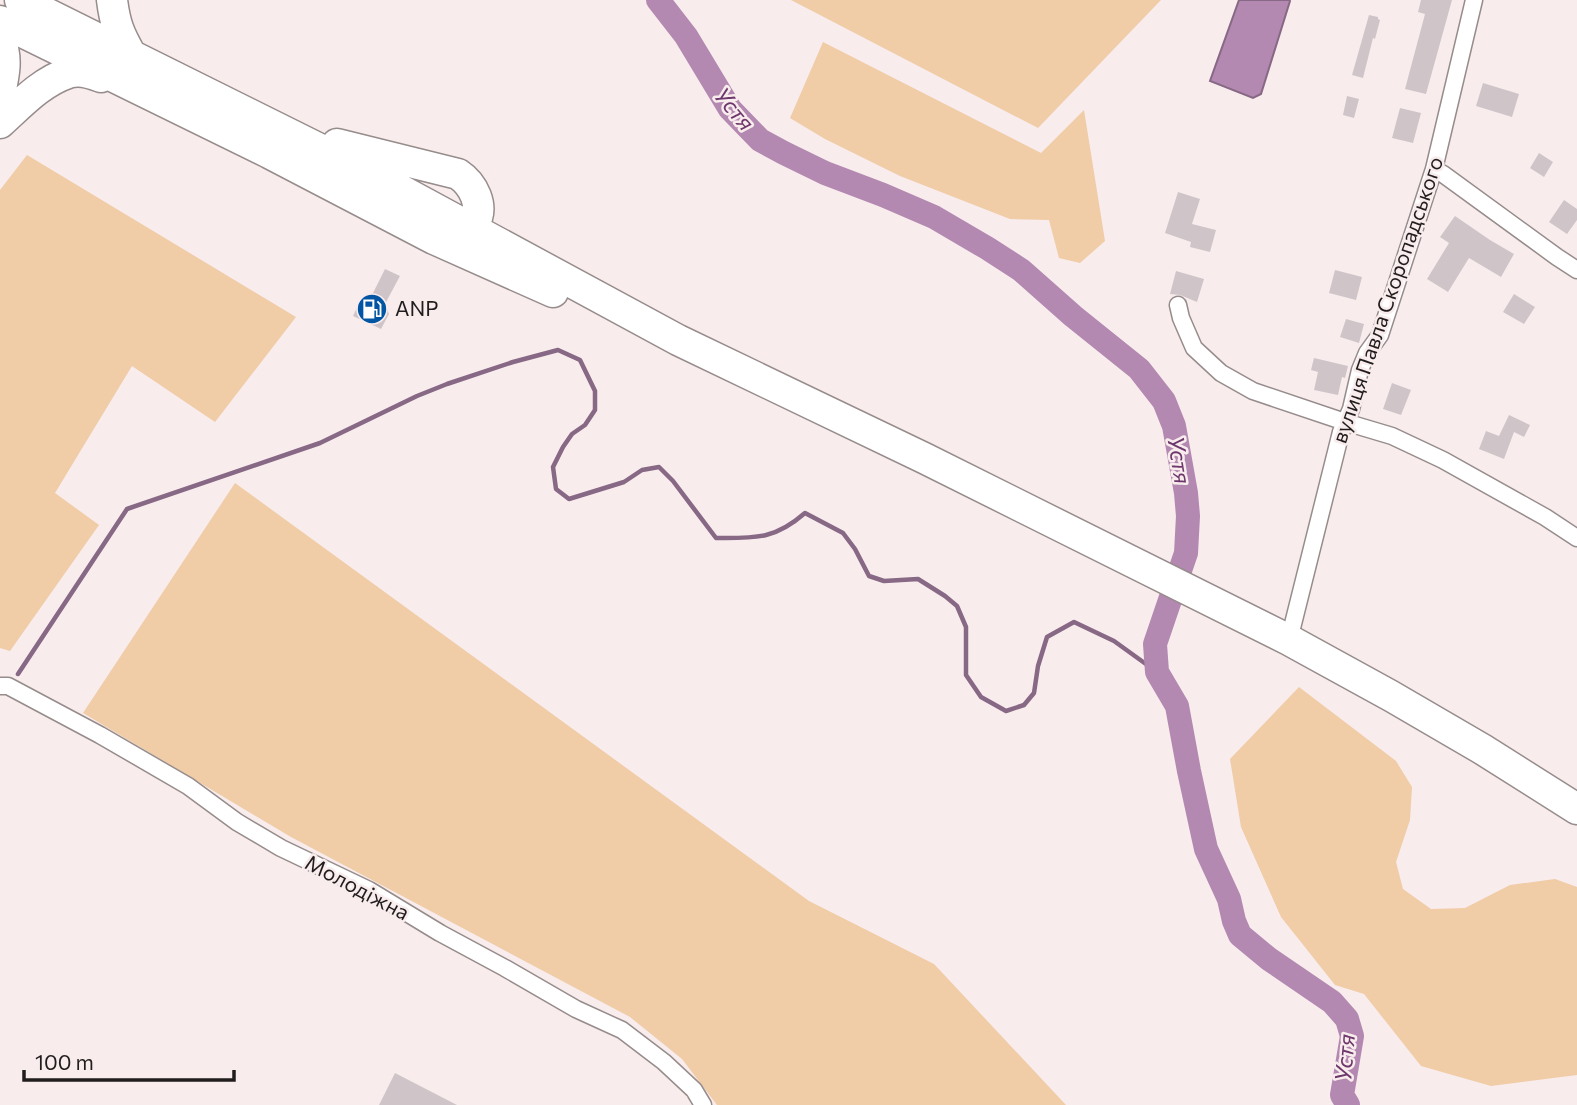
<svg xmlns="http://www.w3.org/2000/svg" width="1577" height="1105" viewBox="0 0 1577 1105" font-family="Commissioner,sans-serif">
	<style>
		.green { fill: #f0cca7 }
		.water { fill: #b388b1; stroke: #876885; stroke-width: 2 }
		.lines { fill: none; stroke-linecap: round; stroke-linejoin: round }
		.stream { stroke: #876885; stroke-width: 4.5 }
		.river { stroke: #b388b1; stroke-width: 24 }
		.building { fill: #cfc5c9 }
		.street-casing { stroke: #978c8c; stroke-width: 19 }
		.highway-casing { stroke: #978c8c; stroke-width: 33 }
		.street { stroke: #fff; stroke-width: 16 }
		.highway { stroke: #fff; stroke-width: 30 }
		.labels { text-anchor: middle; stroke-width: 5; stroke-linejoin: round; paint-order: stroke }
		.street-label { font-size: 21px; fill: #211d1d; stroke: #f8eced }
		.poi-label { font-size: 21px; fill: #211d1d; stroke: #f8eced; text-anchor: start }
		.water-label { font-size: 23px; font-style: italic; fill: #6d376c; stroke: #f8eced }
	</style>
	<rect width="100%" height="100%" fill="#f8eced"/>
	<path class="green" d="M791 0H1161L1038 128Z
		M823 42 1041 153 1084 110 1105 241 1080 263 1059 258 1049 220 1010 219 900 176 825 139 790 118Z
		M27 155 296 317 215 422 132 366 55 493 99 525 10 651 0 648V190Z
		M235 483 809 901 934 964 1066 1105H717L682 1059 630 1017 291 837 83 713Z
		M1299 687 1396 761 1412 787 1410 820 1396 862 1403 889 1431 909 1465 908 1510 885 1555 879 1577 887V1075L1491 1086 1421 1066 1364 994 1335 985 1281 917 1241 827 1230 759Z"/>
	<path class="water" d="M1239 0H1289L1290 1 1261 94 1253 98 1210 81Z"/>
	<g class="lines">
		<path class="stream" d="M18 674 127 509 320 443 417 396 447 384 513 362 558 350 580 360 595 391V410L585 425 572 434 563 447 553 467 556 489 569 499 624 482 642 470 659 467 673 481 716 538C755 538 774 540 805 513L843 533 855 549 869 576 884 581 918 579 945 596 957 606 966 627V675L981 697 1006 711 1024 705 1034 693 1038 666 1047 637 1074 622 1114 641 1157 672"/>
		<path class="river" d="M658 0 686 36 730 109 760 140 784 153 825 173 883 195 934 217 987 248 1021 270 1073 316 1139 369 1164 401 1174 426 1186 493 1188 516 1186 553 1155 644 1157 672 1177 706 1189 771 1206 849 1229 899 1234 921 1240 935 1269 959 1332 1002 1347 1019 1352 1036 1342 1095 1348 1105"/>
	</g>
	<path class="building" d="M1421 0H1452L1426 94 1405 89 1425 14 1418 12Z
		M1369 15 1378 17V19L1380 20 1375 39 1373 38 1363 78 1352 75Z
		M1483 83 1519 94 1512 117 1476 106Z
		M1347 96 1359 99 1354 118 1343 115Z
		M1400 108 1421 113 1413 143 1392 138Z
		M1539 153 1553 162 1544 177 1530 168Z
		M1178 192 1200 199 1192 224 1216 230 1210 252 1190 247 1191 242 1165 233Z
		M1564 200 1577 209V220L1567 234 1549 222Z
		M1455 216 1490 240 1514 254 1501 277 1469 258 1448 292 1427 279 1449 243 1440 237Z
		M385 269 400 276 385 304 389 314 381 329 353 316 362 297H371Z
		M1335 270 1362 277 1356 300 1329 293Z
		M1176 271 1204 279 1197 302 1180 295 1170 294Z
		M1514 294 1535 307 1524 324 1503 312Z
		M1346 319 1364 324 1359 343 1340 337Z
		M1314 358 1348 366 1345 378 1342 377 1338 395 1314 390 1318 372 1311 370Z
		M1392 383 1411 390 1401 415 1383 409Z
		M1509 415 1530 425 1524 437 1514 432 1504 459 1479 449 1486 431 1499 436Z
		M395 1073 457 1105H379Z"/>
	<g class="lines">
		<g class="street-casing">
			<path id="street" d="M1434 169 1443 174 1557 257 1577 270
				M1178 305 1181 318 1194 348 1221 373 1253 391 1345 422 1392 436 1443 460 1545 517 1577 538
				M1289 640 1341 432 1351 409 1360 370 1367 353 1380 335 1434 169 1474 0
				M0 686H8L100 735 188 786 237 822 281 848 369 890 440 933 505 968 576 1009 622 1030 664 1062 694 1090 703 1105"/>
		</g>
		<g class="highway-casing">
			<path id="highway" d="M20 0 384 181 678 340 924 458 1289 640 1391 696 1482 749 1577 809
				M112 0C115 24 119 34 131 55
				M0 21 269 153 434 239 553 292
				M0 41C8 57 4 76 0 93
				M0 123C21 104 41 82 68 73 79 69 91 73 101 77
				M337 144 458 174C473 184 485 206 474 224 470 230 462 234 456 239"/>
		</g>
		<use href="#street" class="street"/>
		<use href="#highway" class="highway"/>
	</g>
	<defs>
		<g id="fuel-disc" transform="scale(1.575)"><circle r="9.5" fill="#0255a3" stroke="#f8eced"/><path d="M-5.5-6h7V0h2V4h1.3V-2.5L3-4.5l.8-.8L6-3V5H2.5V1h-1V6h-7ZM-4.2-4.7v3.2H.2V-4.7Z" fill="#fff"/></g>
	</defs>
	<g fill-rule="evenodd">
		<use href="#fuel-disc" x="372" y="309"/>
	</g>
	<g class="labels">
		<g class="street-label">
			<text transform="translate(1388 300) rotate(-71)" y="7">вулиця Павла Скоропадського</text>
			<text transform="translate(357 888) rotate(28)" y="7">Молодіжна</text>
		</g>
		<g class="poi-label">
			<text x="395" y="316">ANP</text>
		</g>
		<g class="water-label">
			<text transform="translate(734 109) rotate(50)" y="8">Устя</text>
			<text transform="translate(1179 460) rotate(81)" y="8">Устя</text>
			<text transform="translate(1345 1058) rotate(-85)" y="8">Устя</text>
		</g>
	</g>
	<path d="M24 1070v10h210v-10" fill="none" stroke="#211d1d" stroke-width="3.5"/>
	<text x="35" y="1070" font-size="21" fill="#211d1d" stroke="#f8eced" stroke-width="5" paint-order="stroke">100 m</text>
</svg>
